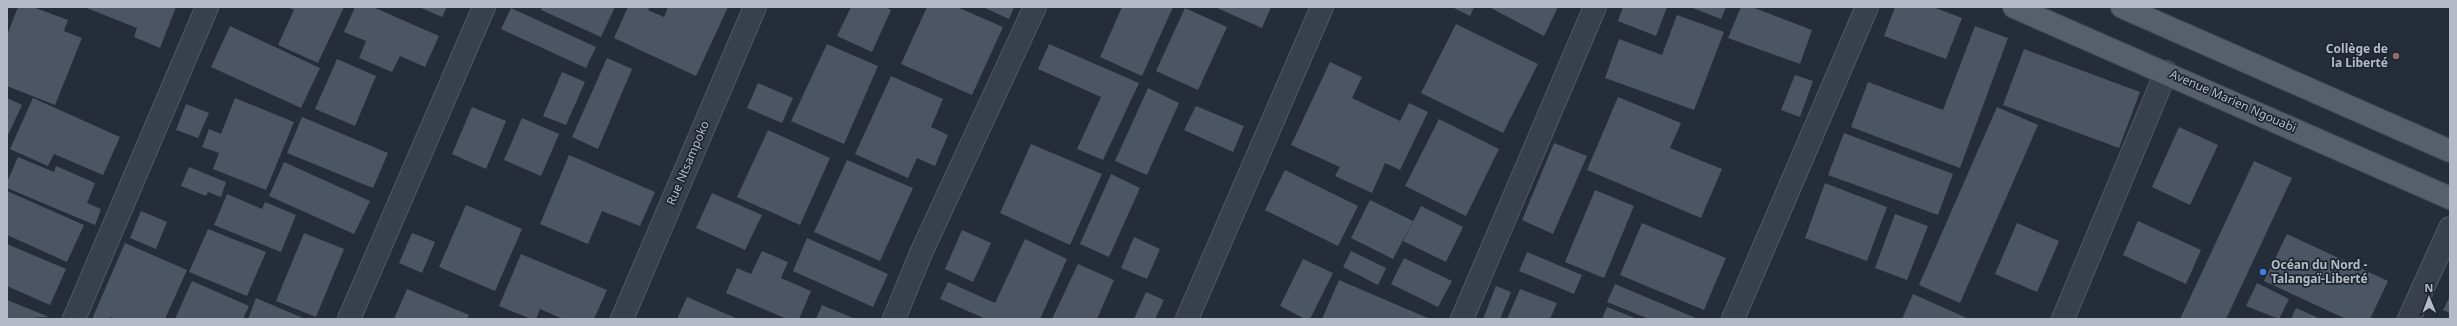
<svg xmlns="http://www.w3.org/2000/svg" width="2457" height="326" viewBox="0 0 2457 326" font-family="'Noto Sans',sans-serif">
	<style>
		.building { fill: #4b5564 }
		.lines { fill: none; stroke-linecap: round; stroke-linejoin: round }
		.minor-casing { stroke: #505863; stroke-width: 24 }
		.primary-casing { stroke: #414954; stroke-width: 24 }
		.minor { stroke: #38404b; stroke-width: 22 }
		.primary { stroke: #565f6b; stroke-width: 22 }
		.education-dot { fill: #8d6e63; stroke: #1d2530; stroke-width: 1.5 }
		.shop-dot { fill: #3f7fe0; stroke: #1d2530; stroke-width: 1.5 }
		.labels { text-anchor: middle; stroke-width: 3.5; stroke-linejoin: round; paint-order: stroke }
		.poi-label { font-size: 12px; font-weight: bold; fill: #b4bbc7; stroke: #1d2530; text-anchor: end }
		.street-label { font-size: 12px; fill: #b4bbc7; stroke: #1d2530 }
	</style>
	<rect width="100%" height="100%" fill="#252d3b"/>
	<path class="building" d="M18 7H33L68 20 64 31 82 38 55 105 7 86V35Z
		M84 7H176L160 48 134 37 137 28Z
		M288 7H344L318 63 278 45 294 10Z
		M355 7H373L439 36 425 67 400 56 392 72 359 58 366 41 344 32Z
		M419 7H447L442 17Z
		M542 7H615L601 37 541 10Z
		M628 7H650L648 10 664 17 668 7H728L696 76 614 38Z
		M851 7H885L891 10 872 52 837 36Z
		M927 7H957L1003 27 972 95 901 64Z
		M983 7H1014L1009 19Z
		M1122 7H1173L1142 76 1100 57Z
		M1215 7H1271L1262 28Z
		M1452 7H1474L1470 16Z
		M1489 7H1558L1544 36Z
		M1623 7H1667L1656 36 1618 21Z
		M1690 7H1726L1721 19Z
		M1741 7H1752L1812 30 1800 64 1728 38Z
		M1895 7H1933L1962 18 1946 59 1884 36Z
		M511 8 596 47 586 68 501 29Z
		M1185 8 1227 27 1198 90 1156 71Z
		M1677 15 1724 32 1694 110 1605 78 1619 39 1662 55Z
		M1456 24 1538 64 1503 133 1421 93Z
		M230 26 320 68 301 108 211 67Z
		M1975 26 2008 38 1960 168 1851 127 1868 82 1943 110Z
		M827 44 878 66 844 144 791 121Z
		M1049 44 1139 83 1103 160 1077 149 1101 97 1038 69Z
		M2024 49 2140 92 2119 148 2003 105Z
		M607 58 632 69 598 149 572 137Z
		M337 59 376 76 355 126 315 109Z
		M1330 62 1362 77 1352 98 1400 121 1409 103 1428 112 1400 170 1385 163 1372 193 1335 176 1340 167 1291 145Z
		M562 72 585 82 566 125 543 116Z
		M1795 75 1813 81 1800 117 1781 110Z
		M891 76 943 99 931 127 948 135 935 166 917 158 908 178 855 154Z
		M758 83 793 98 782 123 747 108Z
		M1148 88 1179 103 1147 175 1115 161Z
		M1618 97 1681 123 1670 148 1722 169 1701 218 1587 170Z
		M7 98 22 105 7 137Z
		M33 98 120 137 103 175 54 154 48 166 10 149Z
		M235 98 294 122 266 190 213 169 219 153 202 147 209 129 221 134Z
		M186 104 209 113 198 138 176 130Z
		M1196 106 1244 126 1233 152 1184 130Z
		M472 107 506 121 486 169 452 154Z
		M1997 107 2038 125 1960 303 1919 285Z
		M302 117 388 153 373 188 287 153Z
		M522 118 559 134 541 176 504 160Z
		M1439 119 1499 149 1466 216 1405 186Z
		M2179 127 2218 145 2190 205 2152 187Z
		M768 130 830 158 800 225 737 197Z
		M1844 133 1953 174 1938 215 1828 175Z
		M1554 143 1587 156 1553 234 1522 220Z
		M1031 144 1102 174 1070 245 1000 213Z
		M569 155 655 192 640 226 602 211 588 244 540 224Z
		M18 157 54 172 56 166 95 183 87 203 101 209 95 225 7 188V182Z
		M847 160 913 188 880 261 814 232Z
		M2254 161 2292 178 2226 319H2180Z
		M284 162 370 201 354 234 269 196Z
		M189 167 226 182 221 197 208 192 206 196 181 186Z
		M1285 170 1358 206 1338 246 1265 210Z
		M1111 174 1140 188 1109 257 1080 244Z
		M1825 183 1887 207 1867 261 1805 238Z
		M1595 190 1634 206 1604 278 1565 262Z
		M7 191 84 225 67 262 7 235Z
		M712 193 762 215 745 250 696 228Z
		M227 194 262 209 265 202 296 215 281 252 214 225Z
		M1370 200 1413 221 1393 259 1351 238Z
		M466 205 522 229 495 291 439 267Z
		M1421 206 1463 227 1446 262 1403 241Z
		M141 211 167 222 156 249 130 238Z
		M1895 214 1928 226 1907 280 1875 268Z
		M2138 221 2201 250 2186 284 2123 255Z
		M1642 223 1726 258 1704 310 1620 275Z
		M2017 223 2059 241 2037 292 1995 274Z
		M208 229 266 252 247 296 189 272Z
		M962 230 991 243 973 282 945 269Z
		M304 233 344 249 316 317 276 301Z
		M412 233 435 242 422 273 399 263Z
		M2287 234 2388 281 2370 319H2346L2264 281Z
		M1134 237 1160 249 1147 279 1121 268Z
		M807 238 888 274 873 307 793 271Z
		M1025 239 1067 259 1040 319H986L940 299 948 282 995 303Z
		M125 243 187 270 165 319H116L111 317 110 319H92Z
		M7 244 66 269 50 305 7 286Z
		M762 251 788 262 781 278 811 291 799 319H787L726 293 737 268 751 274Z
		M1351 251 1386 268 1378 285 1343 267Z
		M1527 252 1582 275 1574 294 1519 271Z
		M521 254 607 290 594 319H563L540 309 536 319H531L499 306Z
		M1404 258 1452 281 1438 307 1391 284Z
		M1303 259 1333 273 1310 319H1305L1280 306Z
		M1078 264 1114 280 1097 319H1052Z
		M1339 280 1430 319H1322Z
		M192 281 249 306 243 319H175Z
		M2257 283 2289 299 2279 319 2246 306Z
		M1615 284 1698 319H1649L1607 302Z
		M1496 286 1511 292 1500 319H1483Z
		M407 289 469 315 467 319H394Z
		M1520 289 1557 303 1550 319H1507Z
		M1146 292 1164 300 1155 319H1134Z
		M1913 294 1969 319H1902Z
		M2450 296V313L2443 310Z
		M687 297 738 319H677Z
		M256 298 305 319H248Z
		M7 300 49 317 7 319Z
		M822 305 855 319H816Z
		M1607 307 1637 319H1602Z
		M2296 308 2321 319H2291Z"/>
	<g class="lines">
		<g class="minor-casing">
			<path id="minor" d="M74 319 207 7
				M349 319 484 7
				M622 319 755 7
				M894 319 921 253 1035 7
				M1187 319 1322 7
				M1462 319 1595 7
				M1733 319 1867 7
				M2063 319 2166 72
				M2409 319 2450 228"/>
		</g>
		<g class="primary-casing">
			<path id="primary" d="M2014 7 2450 198
				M2122 7 2450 151"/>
		</g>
		<use href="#minor" class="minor"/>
		<use href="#primary" class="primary"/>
	</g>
	<circle class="education-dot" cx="2396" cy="56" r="4"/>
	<circle class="shop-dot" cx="2263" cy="272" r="4"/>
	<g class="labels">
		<g class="poi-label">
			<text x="2388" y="53">Collège de<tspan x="2388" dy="14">la Liberté</tspan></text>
			<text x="2271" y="269" text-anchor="start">Océan du Nord -<tspan x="2271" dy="14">Talangaï-Liberté</tspan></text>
		</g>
		<g class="street-label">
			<text transform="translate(2233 101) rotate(24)" y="4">Avenue Marien Ngouabi</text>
			<text transform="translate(688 163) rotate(-67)" y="4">Rue Ntsampoko</text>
		</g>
	</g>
	<rect width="2457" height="326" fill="none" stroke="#b4bbc7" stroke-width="16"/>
	<g transform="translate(2429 298) rotate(359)" stroke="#1d2530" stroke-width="3" paint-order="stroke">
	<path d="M0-3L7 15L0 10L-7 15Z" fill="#b4bbc7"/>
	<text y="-6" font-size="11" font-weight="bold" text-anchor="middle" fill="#b4bbc7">N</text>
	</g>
</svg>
